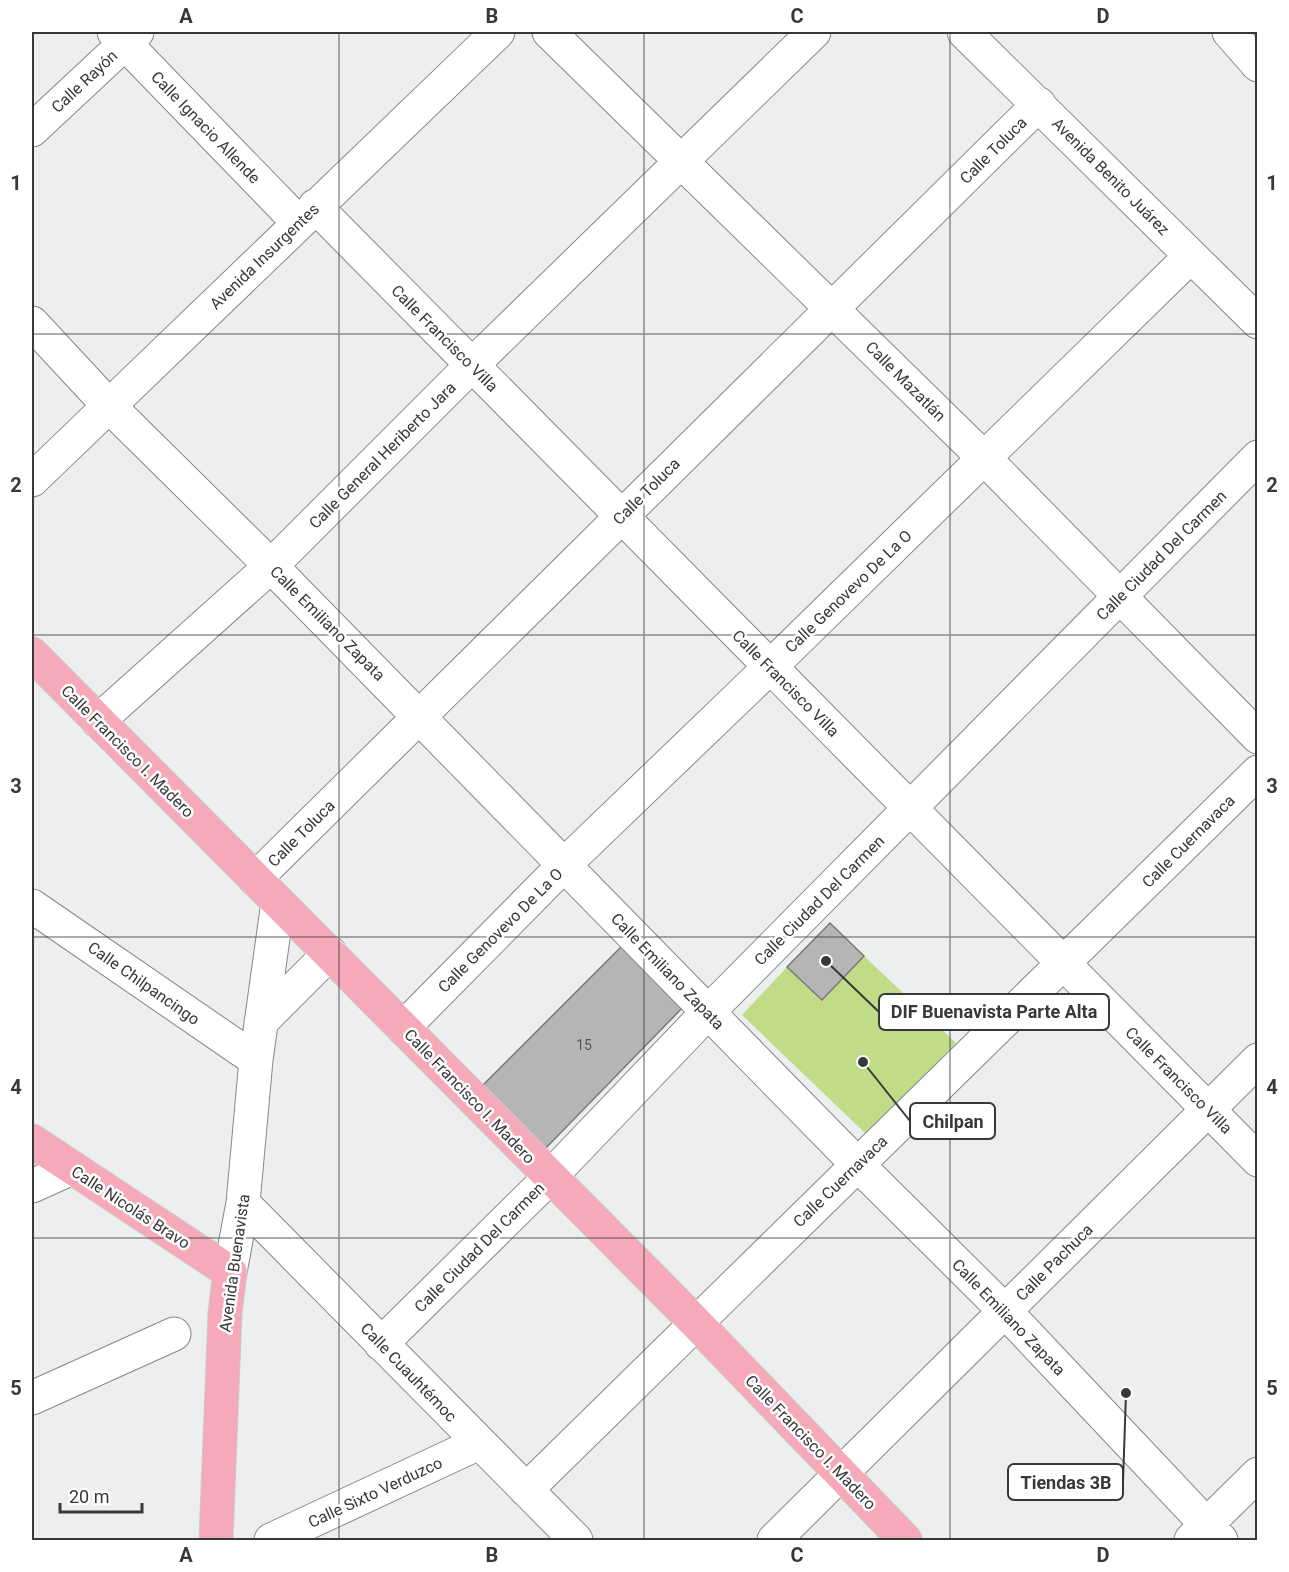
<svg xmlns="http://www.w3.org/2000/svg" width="1289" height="1572" viewBox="0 0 1289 1572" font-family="Roboto,sans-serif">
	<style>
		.green { fill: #c1dc86 }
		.building { fill: #b7b4b5; stroke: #7b7979; stroke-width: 1.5 }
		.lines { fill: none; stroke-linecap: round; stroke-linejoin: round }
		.minor-casing { stroke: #868789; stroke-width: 35 }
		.major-casing { stroke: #cbcbcc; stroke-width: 35 }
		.minor { stroke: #fff; stroke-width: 33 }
		.major { stroke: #f5a9b9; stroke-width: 33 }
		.grid { fill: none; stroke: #383839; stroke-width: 1.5; stroke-opacity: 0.55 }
		.labels { text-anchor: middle; stroke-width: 5; stroke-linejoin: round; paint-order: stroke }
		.number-label { font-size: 14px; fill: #585758 }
		.street-label { font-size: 16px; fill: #383839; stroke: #fff }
		.leader { fill: none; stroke: #383839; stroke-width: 2 }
		.callout-dot { fill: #383839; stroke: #fff; stroke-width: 2 }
		.callout { fill: #fff; stroke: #383839; stroke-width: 2 }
		.callout-label { font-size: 18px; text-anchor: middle; font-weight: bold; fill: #383839 }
		.neatline { fill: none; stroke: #383839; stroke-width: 2 }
		.grid-label { font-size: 20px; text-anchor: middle; font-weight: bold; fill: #383839 }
	</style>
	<rect width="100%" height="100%" fill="#edeef0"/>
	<path class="green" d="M864 956 956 1043 867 1135 742 1015 787 967 822 1000Z"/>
	<path class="building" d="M830 923 864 956 822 1000 787 967Z
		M628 940 688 1002 543 1151 480 1088Z"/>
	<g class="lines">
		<g class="minor-casing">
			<path id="minor" d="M114 32 299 223
				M549 32 984 458 1258 737
				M964 32 1258 322
				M1229 32 1258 65
				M32 130 137 32
				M315 206 1258 1160
				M32 323 109 406 271 566 857 1164 1005 1311 1221 1540
				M32 480 498 32
				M98 721 271 566 472 365 814 32
				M255 879 1039 104
				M32 906 256 1060
				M261 1022 330 953
				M403 1028 564 865 770 667 1191 256
				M32 1186 72 1168
				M243 1203 576 1540
				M230 1272 243 1203 256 1060 278 902
				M381 1344 550 1177 708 1012 1258 457
				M32 1398 174 1334
				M526 1490 1258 772
				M271 1540 479 1443
				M774 1540 1258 1060
				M1191 1540 1258 1474"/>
		</g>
		<g class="major-casing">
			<path id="major" d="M32 654 696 1323 905 1540
				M32 1141 230 1272 225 1313 216 1540"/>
		</g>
		<use href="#minor" class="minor"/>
		<use href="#major" class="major"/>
	</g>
	<path class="grid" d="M339 32V1540M644 32V1540M950 32V1540M32 334H1258M32 635H1258M32 937H1258M32 1238H1258"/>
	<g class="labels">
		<g class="number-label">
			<text x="584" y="1050">15</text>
		</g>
		<g class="street-label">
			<text transform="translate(84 81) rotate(-43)" y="6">Calle Rayón</text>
			<text transform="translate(206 127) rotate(46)" y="6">Calle Ignacio Allende</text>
			<text transform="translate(993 150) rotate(-45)" y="6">Calle Toluca</text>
			<text transform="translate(1111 176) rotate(45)" y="6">Avenida Benito Juárez</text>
			<text transform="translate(264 256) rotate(-44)" y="6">Avenida Insurgentes</text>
			<text transform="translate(445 338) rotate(45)" y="6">Calle Francisco Villa</text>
			<text transform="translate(906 381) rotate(45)" y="6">Calle Mazatlán</text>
			<text transform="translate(382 455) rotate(-45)" y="6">Calle General Heriberto Jara</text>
			<text transform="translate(646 491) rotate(-45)" y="6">Calle Toluca</text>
			<text transform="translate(1161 555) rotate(-45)" y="6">Calle Ciudad Del Carmen</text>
			<text transform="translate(848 591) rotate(-44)" y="6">Calle Genovevo De La O</text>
			<text transform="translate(328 623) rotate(45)" y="6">Calle Emiliano Zapata</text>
			<text transform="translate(786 683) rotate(45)" y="6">Calle Francisco Villa</text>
			<text transform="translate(128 751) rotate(45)" y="6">Calle Francisco I. Madero</text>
			<text transform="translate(301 833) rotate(-45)" y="6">Calle Toluca</text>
			<text transform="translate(1188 841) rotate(-45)" y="6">Calle Cuernavaca</text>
			<text transform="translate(819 900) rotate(-45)" y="6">Calle Ciudad Del Carmen</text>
			<text transform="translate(500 930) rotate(-45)" y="6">Calle Genovevo De La O</text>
			<text transform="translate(668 971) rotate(46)" y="6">Calle Emiliano Zapata</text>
			<text transform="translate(144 983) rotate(35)" y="6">Calle Chilpancingo</text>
			<text transform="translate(1179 1080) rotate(45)" y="6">Calle Francisco Villa</text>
			<text transform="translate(470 1096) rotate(46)" y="6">Calle Francisco I. Madero</text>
			<text transform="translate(840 1181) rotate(-44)" y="6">Calle Cuernavaca</text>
			<text transform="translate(131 1207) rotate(33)" y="6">Calle Nicolás Bravo</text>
			<text transform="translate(479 1247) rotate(-45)" y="6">Calle Ciudad Del Carmen</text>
			<text transform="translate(1054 1262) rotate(-45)" y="6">Calle Pachuca</text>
			<text transform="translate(234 1263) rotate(-82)" y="6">Avenida Buenavista</text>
			<text transform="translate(1009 1317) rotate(46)" y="6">Calle Emiliano Zapata</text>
			<text transform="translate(409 1372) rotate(46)" y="6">Calle Cuauhtémoc</text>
			<text transform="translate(811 1442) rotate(46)" y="6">Calle Francisco I. Madero</text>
			<text transform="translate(375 1492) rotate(-25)" y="6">Calle Sixto Verduzco</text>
		</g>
	</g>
	<path class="leader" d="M826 961L879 1012M863 1062L910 1121M1126 1393L1123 1482"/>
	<g class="callout-dot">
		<circle cx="826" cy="961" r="6"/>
		<circle cx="863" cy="1062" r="6"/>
		<circle cx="1126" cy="1393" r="6"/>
	</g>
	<g class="callout">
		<rect x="879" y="994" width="230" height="36" rx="6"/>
		<rect x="910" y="1103" width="85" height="36" rx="6"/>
		<rect x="1008" y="1464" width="115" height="36" rx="6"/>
	</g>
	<g class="callout-label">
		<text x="994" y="1018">DIF Buenavista Parte Alta</text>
		<text x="953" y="1128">Chilpan</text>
		<text x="1066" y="1489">Tiendas 3B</text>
	</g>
	<rect width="1289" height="1572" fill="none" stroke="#ffffff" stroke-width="66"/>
	<path d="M60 1503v9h82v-9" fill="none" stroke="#383839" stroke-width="3"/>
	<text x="69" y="1503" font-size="18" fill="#383839" stroke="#ffffff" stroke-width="4.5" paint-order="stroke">20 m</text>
	<rect x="33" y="33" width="1223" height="1506" class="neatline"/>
	<g class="grid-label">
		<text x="186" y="23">A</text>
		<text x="492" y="23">B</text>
		<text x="797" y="23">C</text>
		<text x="1103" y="23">D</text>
		<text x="16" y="190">1</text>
		<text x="1272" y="190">1</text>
		<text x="16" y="492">2</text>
		<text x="1272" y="492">2</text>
		<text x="16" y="793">3</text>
		<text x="1272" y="793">3</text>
		<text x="16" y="1094">4</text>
		<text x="1272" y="1094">4</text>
		<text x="16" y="1395">5</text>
		<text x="1272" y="1395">5</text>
		<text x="186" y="1562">A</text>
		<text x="492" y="1562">B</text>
		<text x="797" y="1562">C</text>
		<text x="1103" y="1562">D</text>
	</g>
</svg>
